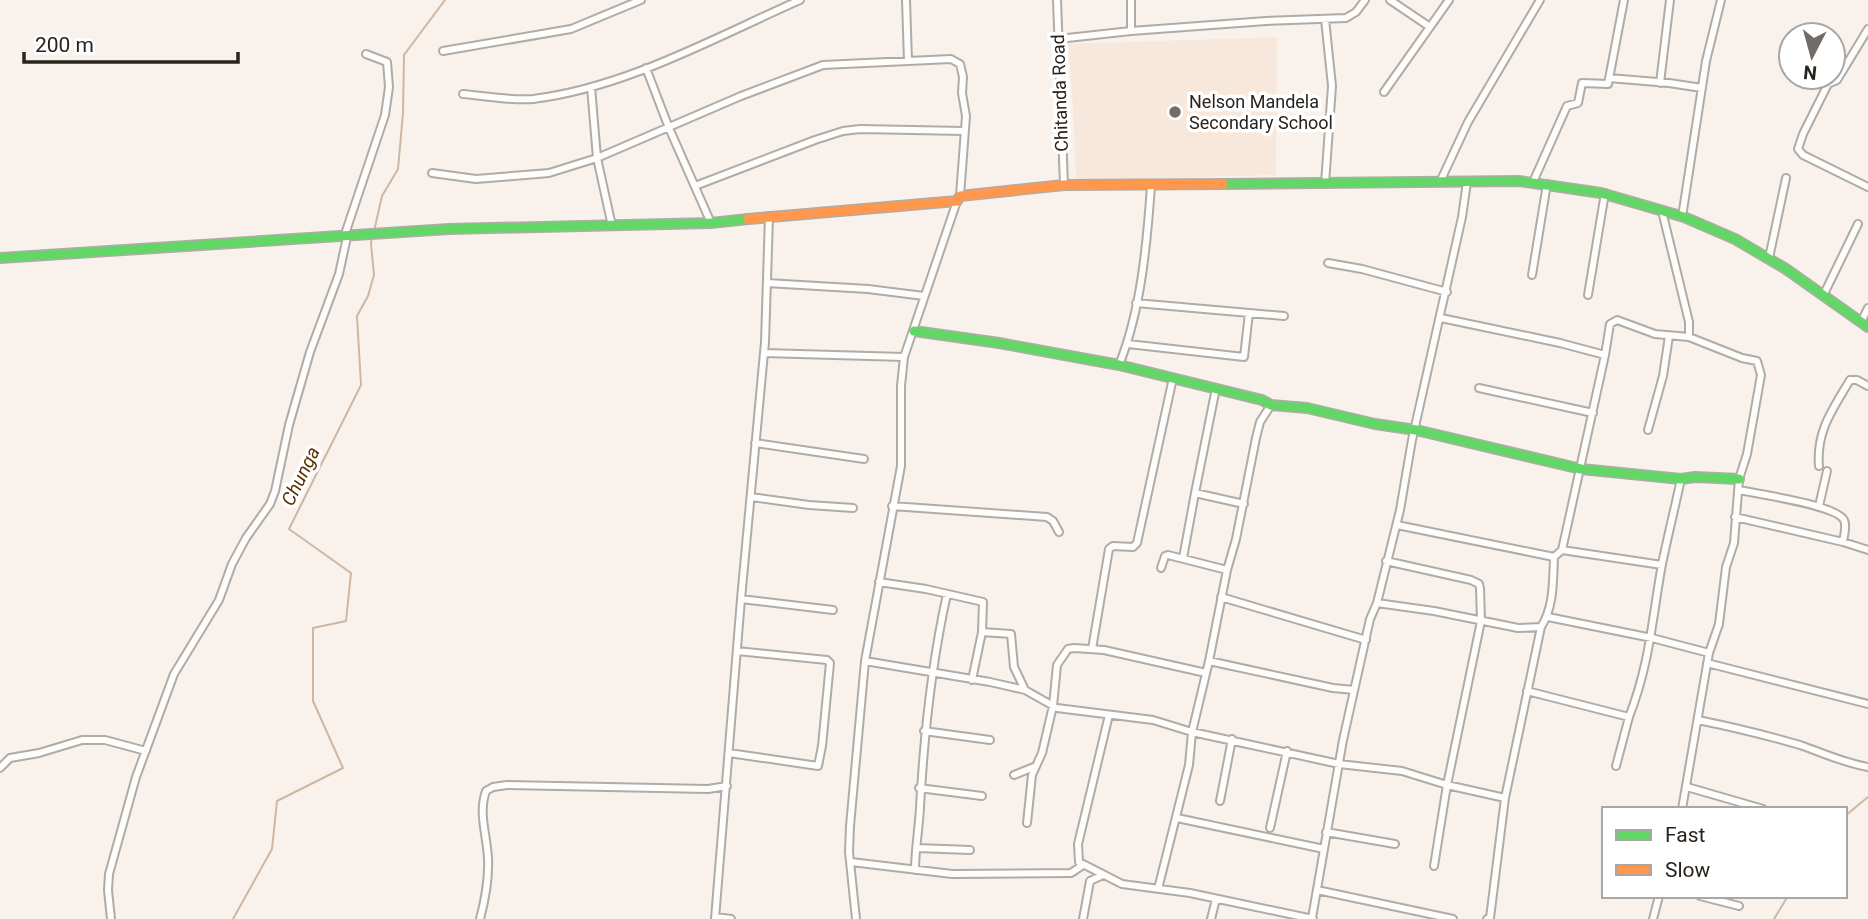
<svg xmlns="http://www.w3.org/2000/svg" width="1868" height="919" viewBox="0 0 1868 919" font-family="Roboto,sans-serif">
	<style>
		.built { fill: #f7e8db }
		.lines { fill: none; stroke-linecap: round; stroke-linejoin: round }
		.stream { stroke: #ceb6a1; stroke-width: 2 }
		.street-casing { stroke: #b1aba6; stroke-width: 10 }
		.fast-casing { stroke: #b1aba6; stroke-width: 12 }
		.slow-casing { stroke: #b1aba6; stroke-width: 12 }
		.street { stroke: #fefdfc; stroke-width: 6 }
		.fast { stroke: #63d668; stroke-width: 9 }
		.slow { stroke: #ff974d; stroke-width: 9 }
		.poi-dot { fill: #726b66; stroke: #fff; stroke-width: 2.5 }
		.labels { text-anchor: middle; stroke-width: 7; stroke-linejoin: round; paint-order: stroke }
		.street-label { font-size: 18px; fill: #29231e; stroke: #fff }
		.poi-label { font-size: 18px; fill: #29231e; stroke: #fff; text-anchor: start }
		.water-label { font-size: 19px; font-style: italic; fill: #593000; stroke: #fff }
	</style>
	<rect width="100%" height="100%" fill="#f9f2ec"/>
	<path class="built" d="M1277 37 1276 175 1076 181 1073 107 1068 44Z"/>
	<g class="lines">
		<path class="stream" d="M374 231 382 196 398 169 403 113 404 55 445 0
			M1845 816 1868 797
			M233 919 272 849 277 801 343 768 313 701V628L346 621 351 573 289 529 361 385 357 316 368 296 374 275 371 244 372 237
			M1774 919 1788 896"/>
		<g class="street-casing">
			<path id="street" d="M906 0 908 61
				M1057 0 1064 185
				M1390 0 1430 27
				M1325 19 1332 86 1325 184
				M1868 29 1837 80 1828 84 1803 134 1798 149 1803 155 1868 187
				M1131 31V0
				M1058 39 1131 31 1266 21 1346 18 1356 12 1365 0
				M443 51 571 29 641 0
				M646 68 669 128 711 223
				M1609 78 1669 83 1702 88
				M1660 83 1670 0
				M591 87 597 158 612 226
				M1384 92 1449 0
				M463 94C486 96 510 101 533 99 625 88 716 37 800 0
				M432 173 476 179 549 173 597 158 741 96 823 65 951 59 960 64 963 77 962 93 966 116 960 196
				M1440 182 1468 122 1540 0
				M1533 182 1567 106 1578 103 1582 83 1608 84 1624 0
				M695 186 815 140 843 131 860 129 964 131
				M1662 211 1689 322V337
				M1682 217 1706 61 1721 0
				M344 237 385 115 389 87 387 62 366 54
				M1769 258 1786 178
				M1328 263 1362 269 1447 292
				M1532 275 1547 184
				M767 283 868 289 924 296
				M1588 295 1605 193
				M1823 296 1858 224
				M1136 303 1284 316
				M1441 318 1560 343 1605 355 1562 550 1554 557C1553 581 1554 607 1541 627L1505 798 1490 918 1487 919
				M1861 322 1868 308
				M1128 344 1244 357 1249 313
				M764 353 904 357
				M1605 355 1610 324 1617 320 1655 334 1689 337 1742 358 1757 361 1761 375 1747 454 1739 479 1734 543 1726 567 1719 624 1709 653 1682 809
				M1119 365C1141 311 1147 243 1151 186
				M1216 388 1195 493 1244 504
				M1479 388 1593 413
				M1648 430 1663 376 1669 336
				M755 443 864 459
				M1819 466C1816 431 1833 409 1850 380H1857L1868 386
				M1739 490C1758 494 1836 505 1844 520 1847 526 1844 535 1843 542
				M751 497 809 505 853 508
				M892 506 1047 517 1053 521 1059 532
				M1819 506 1827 471
				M1735 517 1843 542 1868 550
				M1397 525 1554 557
				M1562 550 1662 565
				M1183 558 1195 493
				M1386 561 1471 580 1479 584 1480 588 1481 621 1447 785 1434 866
				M1161 568 1165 556 1168 555 1227 570
				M879 582 926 589 983 602 982 632 972 680
				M1221 597 1366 640
				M741 599 833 610
				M1377 603 1434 611 1518 628 1541 627
				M1548 617 1652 638 1709 653
				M982 632 1011 634 1014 667 1025 690
				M1092 649 1109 549 1113 546 1133 547 1137 543 1173 378
				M865 661 990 682 1025 690 1057 708 1153 720 1192 732 1339 764 1402 771 1447 785 1505 798
				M1209 661 1333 688 1354 690
				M1707 663 1868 704
				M1527 691 1629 717C1650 663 1652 619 1662 564 1668 535 1675 507 1681 479
				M1109 715 1078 844 1079 862 1122 884 1190 893 1313 919
				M1698 720C1732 727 1766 735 1800 745 1823 753 1844 763 1868 767
				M924 731 990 740
				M729 753 818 766 822 746 830 663 827 660 737 651
				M1616 766 1629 717
				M0 768 10 758 39 753 82 740H105L146 751
				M1014 775 1034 767
				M1687 787 1763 809
				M919 788 982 796
				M1220 801 1232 739
				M1177 818 1324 849
				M1027 823 1032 775 1042 753 1053 706 1057 665 1068 649 1074 648 1104 650 1206 673
				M1270 828 1287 751
				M1326 832 1395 844
				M917 848 970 850
				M851 862 952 874 1071 873 1083 865
				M915 870C915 849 919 829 920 807 924 734 931 666 947 594
				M1158 889 1189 765 1192 732 1209 661 1227 570 1236 539 1256 438 1260 422 1271 405
				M1317 890 1453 919
				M1700 896 1739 906
				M716 917 731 919
				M1312 918 1343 740 1370 619 1377 603 1400 510 1412 440 1462 217 1467 182
				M111 919 108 890 109 874 136 777 174 674 219 600 232 564 246 538 270 504 275 491 289 425 310 352 339 274 347 237
				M480 919C485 900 489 878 488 858 487 836 478 813 486 791L493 787 507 785 708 789 727 786
				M715 919 741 599 765 342 769 216
				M856 919 849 852 850 826 865 661 901 466V386L904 357 957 201
				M1083 919 1090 881 1103 875
				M1211 919 1216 899
				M1653 919 1659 896"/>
		</g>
		<g class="fast-casing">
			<path id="fast" d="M1223 184 1519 181 1601 193 1684 217 1735 239 1786 269 1868 327
				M0 258 449 229 711 223 748 219
				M914 331 999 343 1119 365 1262 400 1271 405 1307 408 1375 424 1416 430 1581 469 1681 479 1695 477 1739 479"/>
		</g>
		<g class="slow-casing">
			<path id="slow" d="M748 219 957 201 960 196 1064 185 1223 184"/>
		</g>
		<use href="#street" class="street"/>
		<use href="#fast" class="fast"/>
		<use href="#slow" class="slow"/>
	</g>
	<circle class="poi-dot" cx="1175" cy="112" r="7"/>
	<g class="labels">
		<g class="street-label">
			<text transform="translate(1060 93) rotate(-92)" y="6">Chitanda Road</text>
		</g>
		<g class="poi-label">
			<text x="1189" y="108">Nelson Mandela<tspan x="1189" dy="21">Secondary School</tspan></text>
		</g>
		<g class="water-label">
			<text transform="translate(300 476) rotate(-64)" y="7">Chunga</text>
		</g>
	</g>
	<rect x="1602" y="807" width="245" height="91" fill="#ffffff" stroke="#a9a7a5" stroke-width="2"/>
	<rect x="1616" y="830" width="35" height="10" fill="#63d668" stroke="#a9a7a5" stroke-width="2"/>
	<text x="1665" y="842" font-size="21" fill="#29231e">Fast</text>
	<rect x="1616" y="865" width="35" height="10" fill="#ff974d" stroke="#a9a7a5" stroke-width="2"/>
	<text x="1665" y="877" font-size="21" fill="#29231e">Slow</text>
	<g transform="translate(1812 56) rotate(186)"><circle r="33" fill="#ffffff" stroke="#a9a7a5" stroke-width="2"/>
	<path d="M0-5L12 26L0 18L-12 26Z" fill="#726b66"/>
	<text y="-10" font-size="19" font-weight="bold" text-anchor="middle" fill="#29231e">N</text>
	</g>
	<path d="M24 52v10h214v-10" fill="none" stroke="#29231e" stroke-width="3.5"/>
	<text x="35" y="52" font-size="21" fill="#29231e" stroke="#ffffff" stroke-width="5" paint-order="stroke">200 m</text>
</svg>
